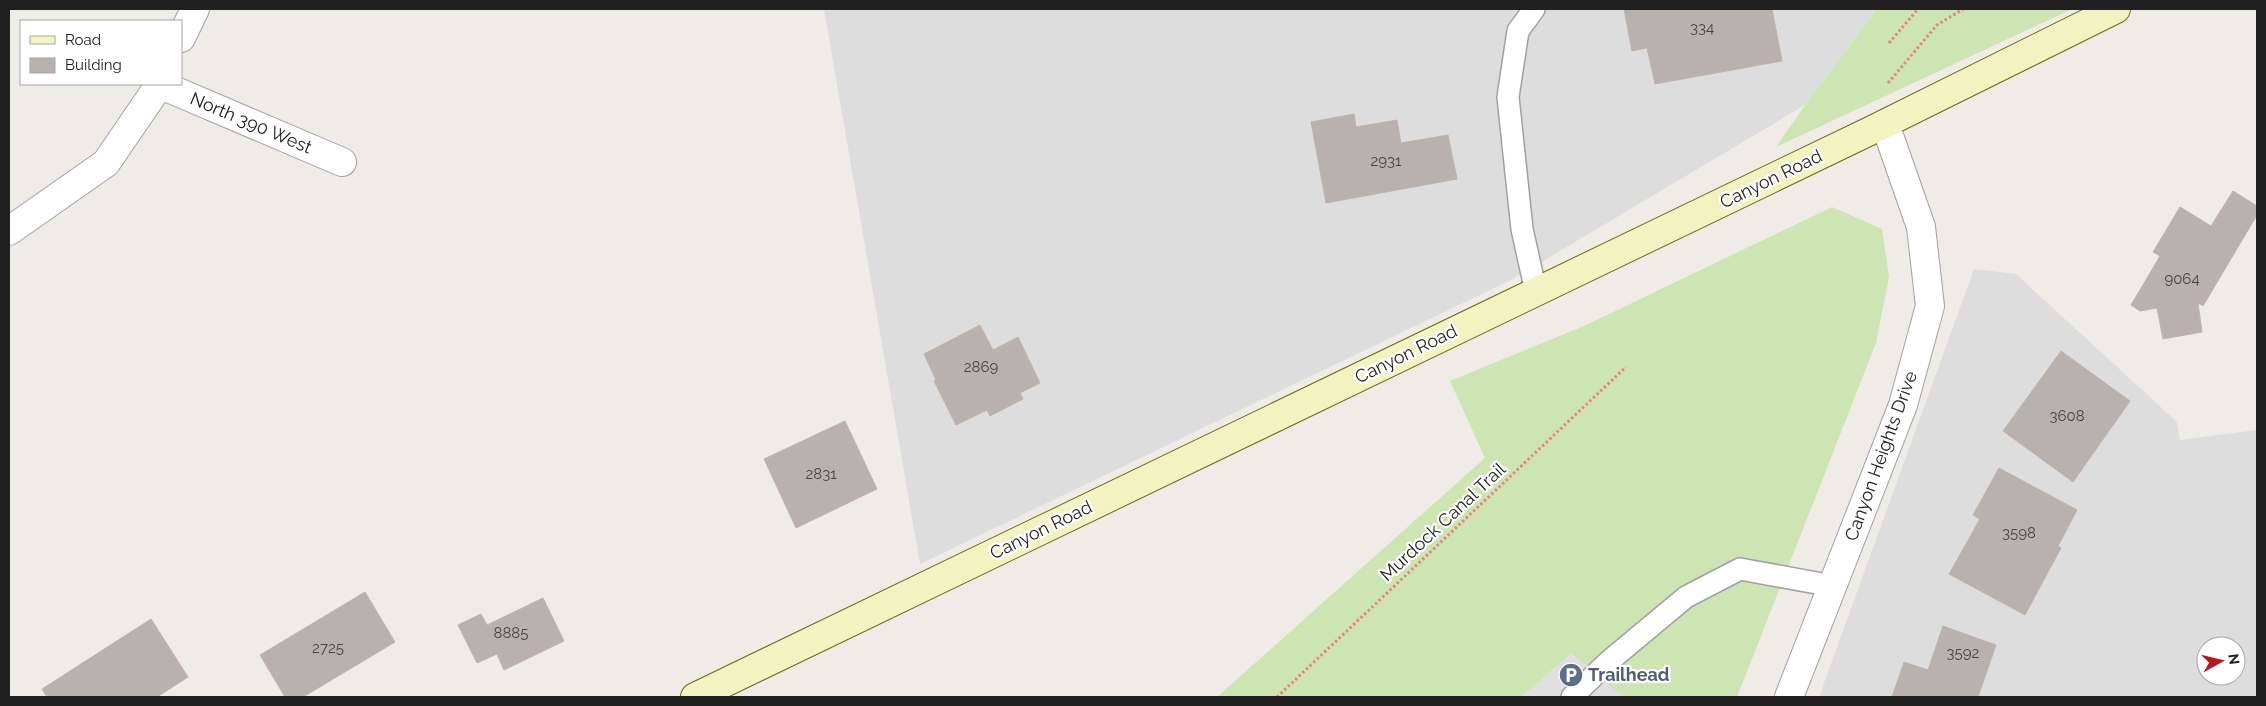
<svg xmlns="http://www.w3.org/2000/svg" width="2266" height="706" viewBox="0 0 2266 706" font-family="Raleway,sans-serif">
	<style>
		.residential { fill: #dedddd; fill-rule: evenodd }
		.grass { fill: #cde4b3 }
		.parking { fill: #e0e0e0 }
		.building { fill: #b9b1ad; stroke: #c0b3ab }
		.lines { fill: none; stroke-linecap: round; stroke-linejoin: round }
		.service-casing { stroke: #a1a1a1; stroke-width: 24 }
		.minor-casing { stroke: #a1a1a1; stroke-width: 30 }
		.secondary-casing { stroke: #676d11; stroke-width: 30 }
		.path { stroke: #eb837d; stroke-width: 3; stroke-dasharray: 2.5 2.5; stroke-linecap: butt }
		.service { stroke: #fff; stroke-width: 21 }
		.minor { stroke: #fff; stroke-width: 28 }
		.secondary { stroke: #f3f3c2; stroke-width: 28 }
		.labels { text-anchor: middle; stroke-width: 4.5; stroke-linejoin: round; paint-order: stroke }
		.number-label { font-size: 15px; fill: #464443 }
		.street-label { font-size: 18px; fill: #202020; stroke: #fff }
		.service-label { font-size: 18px; font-weight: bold; fill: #4e5e75; stroke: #fff; text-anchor: start }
	</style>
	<rect width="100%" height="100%" fill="#efece7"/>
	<path class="residential" d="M824 9H1877L1805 105 1511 280 920 564Z
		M1974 269 2016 274 2177 422 2180 440 2257 430V697H1819ZM2206 646H2236V676H2206Z"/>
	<path class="grass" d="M1877 9H2072L1776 147 1805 105Z
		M1832 207 1882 229 1889 277 1876 343 1737 697H1217L1485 458 1450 381 1584 326Z"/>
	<path class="parking" d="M1571 653 1623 697H1521Z"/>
	<path class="building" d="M1624 9H1772L1782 61 1655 84 1647 48 1632 51Z
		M1354 114 1356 127 1397 120 1401 143 1448 135 1457 179 1326 203 1311 122Z
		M2233 191 2257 206V215L2203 306 2198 303 2202 332 2163 339 2157 308 2140 311 2131 305 2160 256 2153 252 2180 207 2211 226Z
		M980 325 993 350 1018 337 1040 383 1020 393 1023 399 990 416 987 410 956 425 934 381 936 380 924 354Z
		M2061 351 2130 401 2073 482 2003 431Z
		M845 421 877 489 796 528 764 459Z
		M1999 468 2077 510 2058 546 2061 548 2025 615 1949 574 1980 519 1973 515Z
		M365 592 395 642 303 697H285L260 655Z
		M543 598 564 641 504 670 497 654 477 663 458 625 481 614 487 625Z
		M151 619 188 677 157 697H47L42 689Z
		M1943 626 1996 645 1978 697H1892L1904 662 1928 670Z"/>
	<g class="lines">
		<g class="service-casing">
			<path id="service" d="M1534 9 1518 31 1508 97 1522 229 1536 292
				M1572 697 1608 662 1686 597 1740 569 1833 586"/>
		</g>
		<g class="minor-casing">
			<path id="minor" d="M181 38 195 9
				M159 84 342 162
				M9 231 106 163 160 84
				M1789 697 1903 405 1930 306 1921 227 1885 124"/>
		</g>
		<g class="secondary-casing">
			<path id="secondary" d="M695 697 1870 131 2116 9"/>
		</g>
		<path class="path" d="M1889 43 1918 9
			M1888 83 1937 25 1963 9
			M1277 697 1626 367"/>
		<use href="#service" class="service"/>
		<use href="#minor" class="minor"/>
		<use href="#secondary" class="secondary"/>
	</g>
	<defs>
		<g id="parking-disc" transform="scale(1.25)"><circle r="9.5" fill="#5c6f8a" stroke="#fff"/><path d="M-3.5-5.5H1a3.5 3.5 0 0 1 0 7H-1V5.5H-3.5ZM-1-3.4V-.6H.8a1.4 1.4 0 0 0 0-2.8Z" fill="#fff"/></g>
	</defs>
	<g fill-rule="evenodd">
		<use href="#parking-disc" x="1571" y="675"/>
	</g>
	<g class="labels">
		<g class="number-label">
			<text x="1702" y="33">334</text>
			<text x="1386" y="166">2931</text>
			<text x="2182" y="284">9064</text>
			<text x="981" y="372">2869</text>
			<text x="2067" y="421">3608</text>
			<text x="821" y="479">2831</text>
			<text x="2019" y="538">3598</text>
			<text x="511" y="638">8885</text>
			<text x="328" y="653">2725</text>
			<text x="1963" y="658">3592</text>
		</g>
		<g class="street-label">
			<text transform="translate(251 123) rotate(23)" y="6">North 390 West</text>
			<text transform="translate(1771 179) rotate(-26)" y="6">Canyon Road</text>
			<text transform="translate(1406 354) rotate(-26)" y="6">Canyon Road</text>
			<text transform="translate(1881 456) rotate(-70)" y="6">Canyon Heights Drive</text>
			<text transform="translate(1443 522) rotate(-43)" y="6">Murdock Canal Trail</text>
			<text transform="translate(1041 530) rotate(-26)" y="6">Canyon Road</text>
		</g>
		<g class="service-label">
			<text x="1588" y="681">Trailhead</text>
		</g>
	</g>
	<rect width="2266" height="706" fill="none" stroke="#202020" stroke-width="20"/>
	<rect x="20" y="20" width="162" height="65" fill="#ffffff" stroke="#a6a6a6"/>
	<rect x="30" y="36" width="25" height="8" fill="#f3f3c2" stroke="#a6a6a6"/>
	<text x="65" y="45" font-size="15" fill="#202020">Road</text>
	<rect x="30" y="58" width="25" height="15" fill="#b9b1ad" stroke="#a6a6a6"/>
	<text x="65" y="70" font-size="15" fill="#202020">Building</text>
	<g transform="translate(2221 661) rotate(82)"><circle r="24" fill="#ffffff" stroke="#a6a6a6"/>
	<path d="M0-4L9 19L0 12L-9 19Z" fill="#ba161e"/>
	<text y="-8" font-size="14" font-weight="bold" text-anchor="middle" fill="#202020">N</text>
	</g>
</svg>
